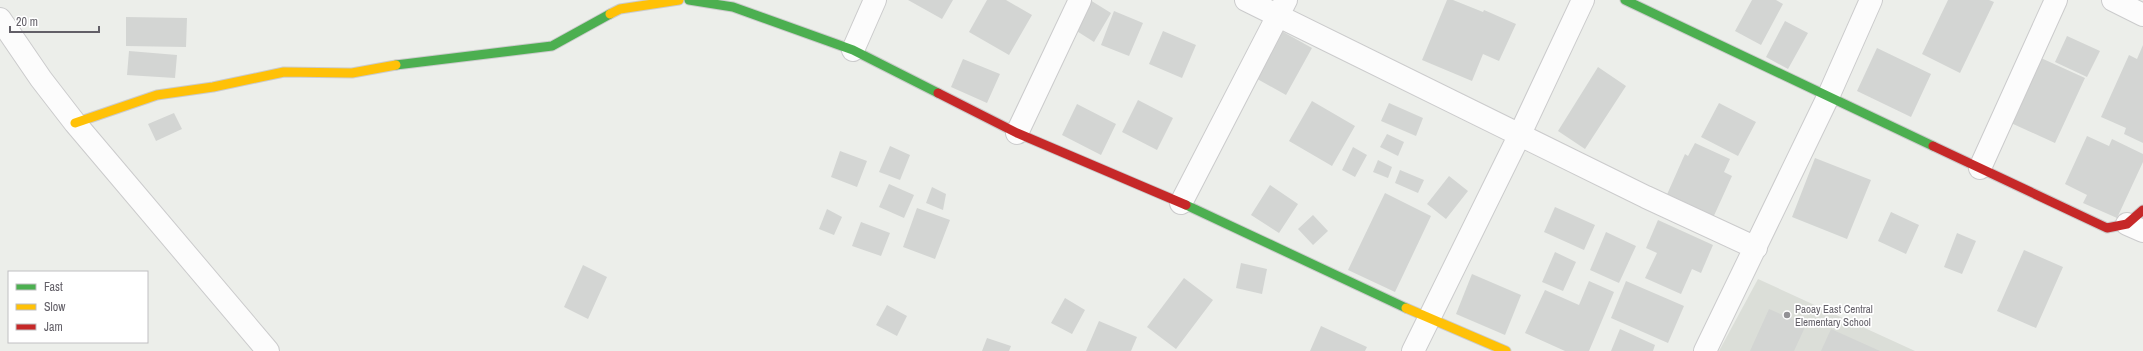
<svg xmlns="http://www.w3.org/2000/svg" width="2143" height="351" viewBox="0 0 2143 351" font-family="'Archivo Narrow',sans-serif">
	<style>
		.education { fill: #dbded8 }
		.building { fill: #d3d5d3 }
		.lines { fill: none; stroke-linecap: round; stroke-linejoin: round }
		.street-casing { stroke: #cbcbcc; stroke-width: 24 }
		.fast-casing { stroke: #cbcbcc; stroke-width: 11 }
		.slow-casing { stroke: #cbcbcc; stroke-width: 11 }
		.jam-casing { stroke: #cbcbcc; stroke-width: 11 }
		.street { stroke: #fcfcfc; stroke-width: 22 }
		.fast { stroke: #4caf50; stroke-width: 9 }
		.slow { stroke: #ffc107; stroke-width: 9 }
		.jam { stroke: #c62828; stroke-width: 9 }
		.poi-dot { fill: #929195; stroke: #fff; stroke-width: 1.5 }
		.labels { text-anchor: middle; stroke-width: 3.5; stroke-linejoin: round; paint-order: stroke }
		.poi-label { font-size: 11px; fill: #625f67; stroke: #fff; text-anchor: start }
	</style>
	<rect width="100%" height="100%" fill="#eceeea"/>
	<path class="education" d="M1758 279 1915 351H1719Z"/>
	<path class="building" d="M908 0H953L942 19Z
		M987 0H1006L1032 15 1009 55 969 32Z
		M1090 0 1111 13 1094 42 1072 28Z
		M1447 0H1453L1483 12 1484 10 1516 24 1499 61 1483 54 1472 81 1422 60Z
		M1752 0H1776L1783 4 1761 45 1735 31Z
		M1948 0H1989L1994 2 1960 73 1922 54Z
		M1114 11 1143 23 1129 56 1101 45Z
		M126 17 187 18 186 47 126 46Z
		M1785 21 1808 33 1788 69 1766 57Z
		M1278 29 1312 48 1286 95 1252 76Z
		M1163 31 1196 45 1182 78 1149 64Z
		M2067 36 2100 51 2087 77 2055 62Z
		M2143 45V143L2124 134 2126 128 2101 117 2129 55 2137 59Z
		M1877 48 1931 74 1911 117 1857 91Z
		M129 51 177 55 175 78 127 75Z
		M2041 58 2085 78 2055 143 2011 123Z
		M963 59 1000 74 987 103 951 87Z
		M1598 67 1626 86 1585 149 1558 131Z
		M1138 100 1173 118 1157 150 1122 132Z
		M1312 101 1355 126 1332 166 1289 141Z
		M1389 103 1423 118 1416 136 1381 121Z
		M1719 103 1756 122 1738 156 1701 137Z
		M1077 104 1116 124 1101 155 1062 135Z
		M174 113 182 129 156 141 148 124Z
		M1387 134 1404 142 1398 156 1380 147Z
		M2087 136 2109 146 2112 139 2143 154V162L2117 218 2083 203 2087 195 2065 184Z
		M1695 143 1730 159 1724 172 1732 176 1712 220 1665 199 1685 154 1688 156Z
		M890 146 910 155 900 180 879 172Z
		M1353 147 1367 155 1355 177 1342 170Z
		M840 151 867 161 857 187 831 177Z
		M1815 158 1871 180 1847 239 1792 217Z
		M1378 160 1392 167 1388 178 1373 172Z
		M1400 170 1424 180 1418 193 1395 183Z
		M1449 176 1468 191 1446 219 1427 204Z
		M889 184 914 195 904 218 879 207Z
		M1270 185 1298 204 1279 233 1251 215Z
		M932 187 946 194 943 210 926 203Z
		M1385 193 1431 216 1395 292 1348 270Z
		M1555 207 1595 225 1584 250 1544 232Z
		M917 208 950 220 935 259 903 247Z
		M827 209 842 217 834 235 819 229Z
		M1891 212 1919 225 1906 254 1878 241Z
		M1313 215 1328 231 1313 245 1298 229Z
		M1658 220 1713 245 1701 273 1692 269 1681 294 1645 278 1657 253 1646 248Z
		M861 222 890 233 881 256 852 246Z
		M1606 232 1636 246 1619 283 1590 270Z
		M1957 233 1976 241 1962 274 1944 267Z
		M2024 250 2063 267 2036 328 1997 311Z
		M1555 252 1576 262 1563 291 1542 282Z
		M1241 263 1267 269 1262 294 1236 288Z
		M583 265 607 277 588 319 564 307Z
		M1472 274 1521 295 1505 335 1456 314Z
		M1184 278 1213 300 1176 349 1147 327Z
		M1589 281 1614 292 1589 351H1565L1525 333 1545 290 1579 305Z
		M1626 281 1684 306 1668 343 1611 318Z
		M1065 298 1085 310 1072 334 1051 323Z
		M887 305 907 316 897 336 876 325Z
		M1769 309 1806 325 1794 351H1750Z
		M1099 321 1137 337 1131 351H1086Z
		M1321 326 1367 347 1365 351H1310Z
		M1620 329 1655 345 1653 351H1611Z
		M1831 329 1880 351H1821Z
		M987 338 1011 346 1009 351H982Z"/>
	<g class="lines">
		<g class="street-casing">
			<path id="street" d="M1246 0 1646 197 1756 248
				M2113 0 2143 15
				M0 19 41 79 75 123 268 351
				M853 50 875 0
				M1017 133 1080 0
				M1980 168 2056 0
				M1181 203 1286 0
				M2127 224 2143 231
				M1413 351 1520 134 1583 0
				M1705 351 1828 97 1871 0"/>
		</g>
		<g class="fast-casing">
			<path id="fast" d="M689 0 733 7 853 50 938 93
				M1625 0 1933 146
				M396 65 552 46 610 14
				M1186 205 1406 308"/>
		</g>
		<g class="slow-casing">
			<path id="slow" d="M610 14 620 9 679 0
				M75 123 157 95 213 87 284 72 352 73 396 65
				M1406 308 1506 351"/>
		</g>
		<g class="jam-casing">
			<path id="jam" d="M938 93 1017 133 1186 205
				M1933 146 2107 228 2127 224 2143 210"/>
		</g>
		<use href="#street" class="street"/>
		<use href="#fast" class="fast"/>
		<use href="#slow" class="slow"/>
		<use href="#jam" class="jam"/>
	</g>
	<circle class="poi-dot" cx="1787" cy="315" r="4"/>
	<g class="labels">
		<g class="poi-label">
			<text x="1795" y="313">Paoay East Central<tspan x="1795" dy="13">Elementary School</tspan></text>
		</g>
	</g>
	<rect x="8" y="271" width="140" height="72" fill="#ffffff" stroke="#c0bfc2"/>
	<rect x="16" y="284" width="20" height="6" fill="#4caf50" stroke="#c0bfc2"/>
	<text x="44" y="291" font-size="12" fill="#625f67">Fast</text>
	<rect x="16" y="304" width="20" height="6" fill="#ffc107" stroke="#c0bfc2"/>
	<text x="44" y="311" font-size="12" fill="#625f67">Slow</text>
	<rect x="16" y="324" width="20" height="6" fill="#c62828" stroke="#c0bfc2"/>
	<text x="44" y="331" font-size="12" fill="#625f67">Jam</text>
	<path d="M10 26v6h89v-6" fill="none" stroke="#625f67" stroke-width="2"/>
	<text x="16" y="26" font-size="12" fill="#625f67" stroke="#ffffff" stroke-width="3" paint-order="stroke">20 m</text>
</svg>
